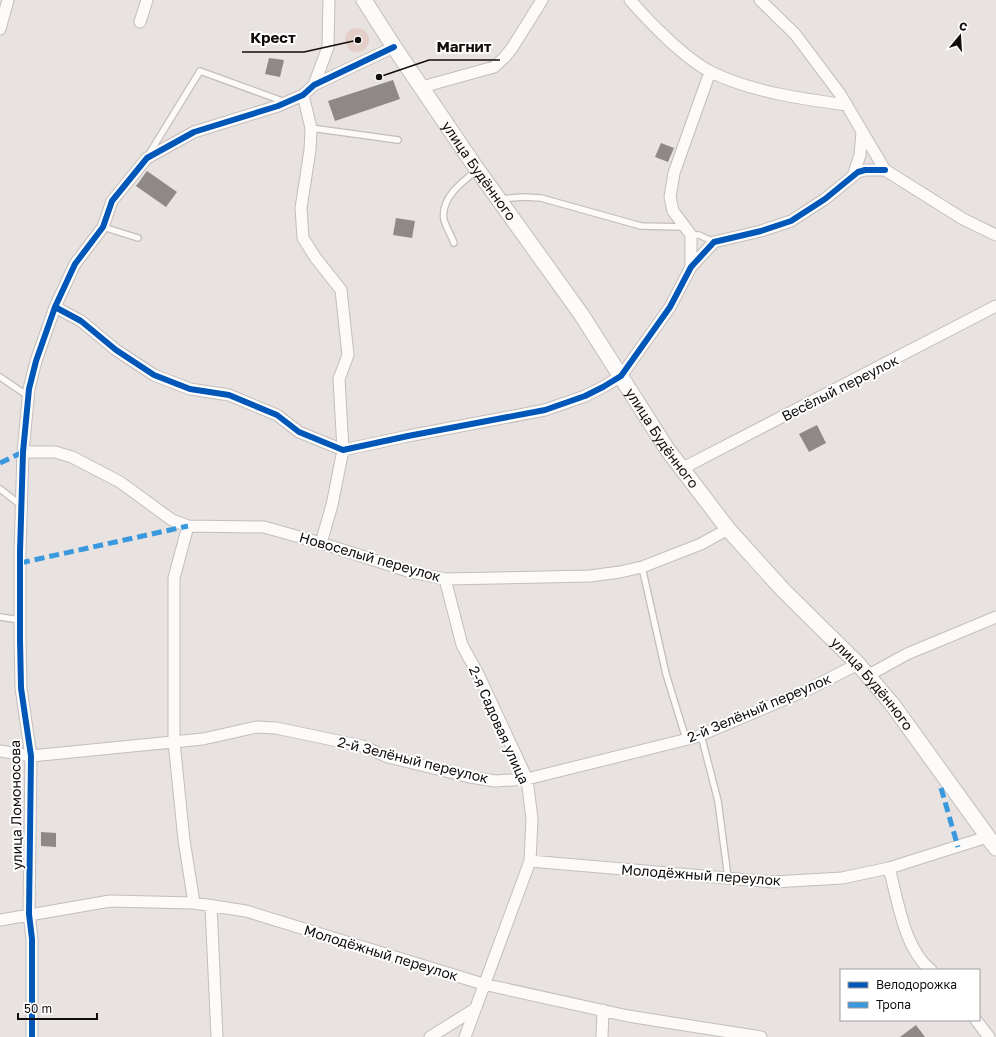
<svg xmlns="http://www.w3.org/2000/svg" width="996" height="1037" viewBox="0 0 996 1037" font-family="'Golos Text',sans-serif">
	<style>
		.green { fill: #e4cfc8 }
		.building { fill: #8e8987 }
		.lines { fill: none; stroke-linecap: round; stroke-linejoin: round }
		.service-casing { stroke: #c3bebc; stroke-width: 8 }
		.minor-casing { stroke: #c3bebc; stroke-width: 13 }
		.secondary-casing { stroke: #c3bebc; stroke-width: 17 }
		.service { stroke: #fcfbfa; stroke-width: 5.5 }
		.minor { stroke: #fcfbfa; stroke-width: 11 }
		.secondary { stroke: #fcfbfa; stroke-width: 15 }
		.quiet { stroke: #3a99de; stroke-width: 5; stroke-dasharray: 10 5; stroke-linecap: butt }
		.cycleway-casing { stroke: #fff; stroke-width: 8 }
		.cycleway { stroke: #0057b8; stroke-width: 6 }
		.labels { text-anchor: middle; stroke-width: 4; stroke-linejoin: round; paint-order: stroke }
		.street-label { font-size: 14px; fill: #110d0b; stroke: #fff }
		.leader { fill: none; stroke: #110d0b; stroke-width: 1.5 }
		.callout-dot { fill: #110d0b; stroke: #fff; stroke-width: 1.5 }
		.callout-label { font-size: 15px; text-anchor: middle; font-weight: bold; fill: #110d0b; stroke: #fff; stroke-width: 4; stroke-linejoin: round; paint-order: stroke }
	</style>
	<rect width="100%" height="100%" fill="#e8e2e0"/>
	<path class="green" d="M345 40a12 12 0 1 1 24 0a12 12 0 1 1-24 0Z"/>
	<path class="building" d="M269 58 284 60 280 77 265 74Z
		M393 80 400 99 335 121 328 101Z
		M661 143 674 148 668 162 655 157Z
		M147 171 177 192 166 207 136 186Z
		M396 218 415 221 412 238 393 235Z
		M817 425 826 443 809 452 799 434Z
		M41 832 56 833V847L41 846Z
		M916 1025 925 1037H900Z"/>
	<g class="lines">
		<g class="service-casing">
			<path id="service" d="M311 128 398 140
				M149 154 200 71 285 102
				M501 199 523 197 541 198 641 226 684 227
				M103 227 138 238
				M691 235H699L714 242
				M454 243C451 235 446 227 444 220 440 198 463 181 477 170
				M0 377 28 396
				M0 489 22 506
				M642 567 666 674 686 739
				M0 617 20 620
				M701 735 718 801 728 878"/>
		</g>
		<g class="minor-casing">
			<path id="minor" d="M630 0C650 23 684 58 711 72 752 92 802 99 847 105
				M760 0 795 34 840 94 885 170 963 219 996 235
				M140 22 147 0
				M0 29 8 0
				M314 85 328 47 329 0
				M422 87 494 67 505 57 512 48 542 0
				M303 95 311 128 310 150 301 208 303 238 315 257 341 290 348 355 339 379 343 450 332 505 321 543
				M853 176 860 155 862 132
				M691 267V235L673 211 670 197 674 173 710 72
				M55 307 81 321 116 350 154 375 190 389 229 395 277 415 299 432 343 450 408 436 545 410 585 396 603 387 621 376 670 307 691 267 714 242 761 231 791 221 825 199 858 172 865 170H885
				M23 452H55L72 457 120 482 172 520 188 526 264 527 321 543 411 572 445 579 590 576 620 572 642 567 701 544 728 529
				M683 468 996 306
				M188 526 174 578V742L184 840 194 903
				M445 579 462 645 479 676 527 779 532 819 530 861 465 1037
				M867 676 907 654 996 617
				M0 751 31 756 203 739 256 727 276 728 362 746 388 757 470 777 495 781 527 779 696 737 807 690 858 664
				M530 861 773 882 842 878 889 868 987 837
				M889 868C898 900 904 949 931 970
				M211 906 217 1037
				M0 920 110 901 194 903 246 911 483 984 628 1016 761 1037
				M976 1020 989 1037
				M32 1037V939L29 914 31 756 21 688 20 639V552L23 452 29 389 36 361 55 307 75 264 103 227 112 201 147 158 194 132 278 106 303 95 314 85 394 47
				M430 1037 475 1009
				M602 1037 603 1010"/>
		</g>
		<g class="secondary-casing">
			<g id="secondary">
				<path id="s1" d="M364 0 394 47 474 165 581 314 667 449 728 529 783 590 858 664 892 704 996 848"/>
			</g>
		</g>
		<use href="#service" class="service"/>
		<use href="#minor" class="minor"/>
		<use href="#secondary" class="secondary"/>
		<path class="quiet" d="M0 463 23 452
			M20 563 188 526
			M941 788 958 847"/>
		<g class="cycleway-casing">
			<path id="cycleway" d="M55 307 81 321 116 350 154 375 190 389 229 395 277 415 299 432 343 450 408 436 545 410 585 396 603 387 621 376 670 307 691 267 714 242 761 231 791 221 825 199 858 172 865 170H885
				M32 1037V939L29 914 31 756 21 688 20 639V552L23 452 29 389 36 361 55 307 75 264 103 227 112 201 147 158 194 132 278 106 303 95 314 85 394 47"/>
		</g>
		<use href="#cycleway" class="cycleway"/>
	</g>
	<g class="labels">
		<g class="street-label">
			<text dy="5" stroke="none"><textPath href="#s1" startOffset="206">улица Будённого</textPath></text>
			<text transform="translate(840 388) rotate(-27)" y="5">Весёлый переулок</text>
			<text dy="5" stroke="none"><textPath href="#s1" startOffset="530">улица Будённого</textPath></text>
			<text transform="translate(370 557) rotate(16)" y="5">Новоселый переулок</text>
			<text dy="5" stroke="none"><textPath href="#s1" startOffset="854">улица Будённого</textPath></text>
			<text transform="translate(759 708) rotate(-23)" y="5">2-й Зелёный переулок</text>
			<text transform="translate(499 725) rotate(66)" y="5">2-я Садовая улица</text>
			<text transform="translate(413 760) rotate(14)" y="5">2-й Зелёный переулок</text>
			<text transform="translate(16 805) rotate(-91)" y="5">улица Ломоносова</text>
			<text transform="translate(701 875) rotate(4)" y="5">Молодёжный переулок</text>
			<text transform="translate(381 953) rotate(17)" y="5">Молодёжный переулок</text>
		</g>
	</g>
	<path class="leader" d="M358 40L304 52H242M379 77L429 60H500"/>
	<g class="callout-dot">
		<circle cx="358" cy="40" r="4"/>
		<circle cx="379" cy="77" r="4"/>
	</g>
	<g class="callout-label">
		<text x="273" y="43">Крест</text>
		<text x="464" y="52">Магнит</text>
	</g>
	<rect x="840" y="969" width="140" height="52" fill="#ffffff" stroke="#a09e9d"/>
	<rect x="848" y="982" width="20" height="6" fill="#0057b8" stroke="#a09e9d"/>
	<text x="876" y="989" font-size="12" fill="#110d0b">Велодорожка</text>
	<rect x="848" y="1002" width="20" height="6" fill="#3a99de" stroke="#a09e9d"/>
	<text x="876" y="1009" font-size="12" fill="#110d0b">Тропа</text>
	<g transform="translate(960 36) rotate(18)" stroke="#ffffff" stroke-width="3" paint-order="stroke">
	<path d="M0-3L7 15L0 10L-7 15Z" fill="#110d0b"/>
	<text y="-6" font-size="11" font-weight="bold" text-anchor="middle" fill="#110d0b">С</text>
	</g>
	<path d="M18 1013v6h79v-6" fill="none" stroke="#110d0b" stroke-width="2"/>
	<text x="24" y="1013" font-size="12" fill="#110d0b" stroke="#ffffff" stroke-width="3" paint-order="stroke">50 m</text>
</svg>
